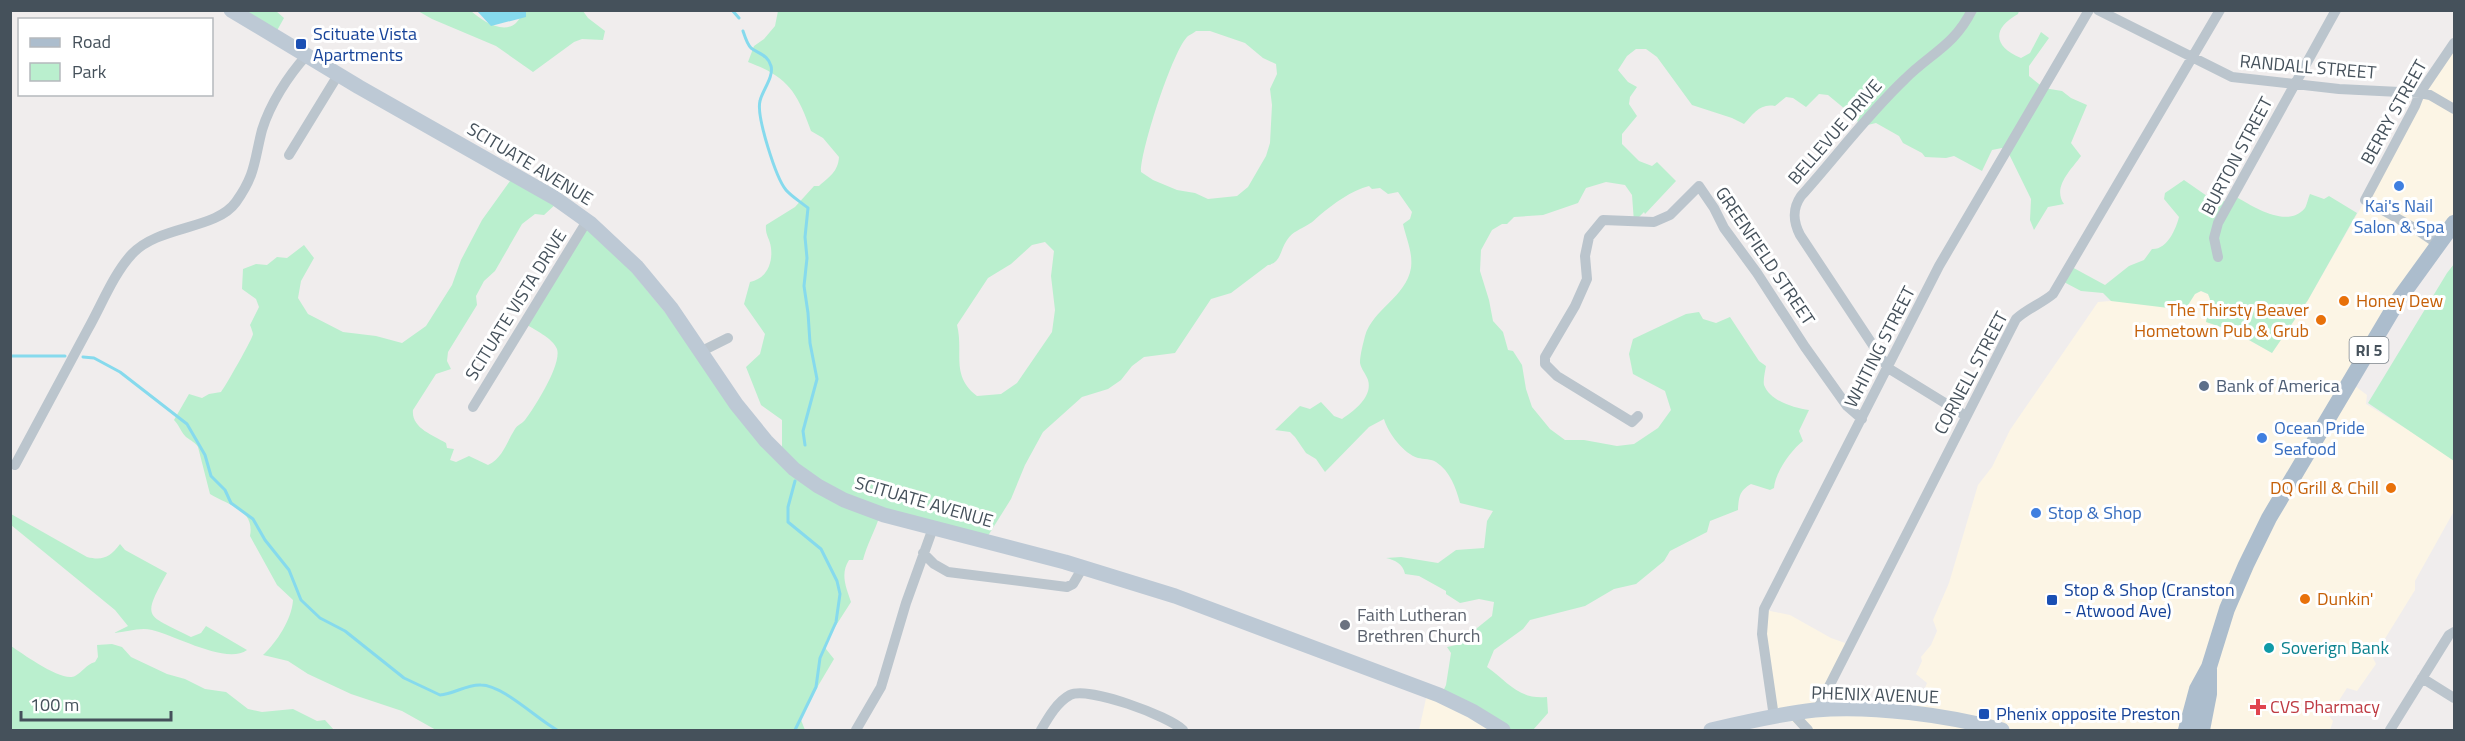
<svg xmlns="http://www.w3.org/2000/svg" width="2465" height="741" viewBox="0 0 2465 741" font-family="'Titillium Web',sans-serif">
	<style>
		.commercial { fill: #fcf5e5 }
		.green { fill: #baefce; fill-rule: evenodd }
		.water { fill: #86daed }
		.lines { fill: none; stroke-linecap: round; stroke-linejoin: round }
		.stream { stroke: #86daed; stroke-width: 3 }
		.minor { stroke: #bbc5cd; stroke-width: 10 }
		.secondary { stroke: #bdc9d5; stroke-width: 15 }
		.primary { stroke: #acbdcd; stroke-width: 16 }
		.transit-dot { fill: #1a4fb4; stroke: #fff; stroke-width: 2 }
		.shop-dot { fill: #3f7fe0; stroke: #fff; stroke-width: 2 }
		.food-dot { fill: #e8710a; stroke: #fff; stroke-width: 2 }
		.service-dot { fill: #5c6f8a; stroke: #fff; stroke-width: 2 }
		.worship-dot { fill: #6b7280; stroke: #fff; stroke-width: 2 }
		.culture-dot { fill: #0f9aa8; stroke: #fff; stroke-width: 2 }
		.health-dot { fill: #e0444e; stroke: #fff; stroke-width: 2 }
		.labels { text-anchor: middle; stroke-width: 6; stroke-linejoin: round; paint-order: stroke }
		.shield { fill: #fff; stroke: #7d858c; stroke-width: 1.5 }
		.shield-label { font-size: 16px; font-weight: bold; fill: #45515b }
		.transit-label { font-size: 18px; fill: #164399; stroke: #fff; text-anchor: start }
		.street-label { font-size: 18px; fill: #45515b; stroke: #fff }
		.shop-label { font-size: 18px; fill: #366cbe; stroke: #fff; text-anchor: start }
		.food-label { font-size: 18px; fill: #c56008; stroke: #fff; text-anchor: start }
		.service-label { font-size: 18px; fill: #4e5e75; stroke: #fff; text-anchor: start }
		.worship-label { font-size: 18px; fill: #5b616d; stroke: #fff; text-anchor: start }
		.culture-label { font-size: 18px; fill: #0d838f; stroke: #fff; text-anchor: start }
		.health-label { font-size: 18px; fill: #be3a42; stroke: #fff; text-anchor: start }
	</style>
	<rect width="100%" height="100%" fill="#f0eded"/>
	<path class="commercial" d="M2454 45V225L2351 383 2367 395 2366 404 2454 458V511L2415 581V590L2373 658 2376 664 2357 691 2347 688 2329 716 2333 721 2330 730H1803L1790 720 1778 719 1763 634 1765 610 1790 615 1831 638 1848 644 1822 709 1916 713 1919 691 1925 688 1927 683 1916 674 1922 661 1921 657 1931 645 1937 631 1933 620 1949 583 1978 485 1992 467 2010 430 2098 302 2195 294 2200 291 2208 294 2210 299 2207 322 2233 331 2272 353 2308 300Z
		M1427 694 1504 730H1419Z"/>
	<path class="green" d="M232 11H276L284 18 274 36Z
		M418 11H471C481 20 503 35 516 23 519 20 522 14 525 11H583L588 18 605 31 603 40 582 39 574 42 533 72 496 46 432 19Z
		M778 11H2019L2018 14C1991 29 1994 47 2021 58L2030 53 2041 32 2049 38 2029 66V76L2044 88 2062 91 2071 98 2087 105 2071 143 2081 156C2071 170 2052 187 2064 204L2048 207 2034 230 2030 220 2031 199 2008 152 2002 148 1992 150 1982 171 1954 156 1946 158 1925 157 1922 153 1903 143 1899 136 1876 123 1859 127 1857 119 1828 95 1819 94 1806 107 1793 98 1786 97 1775 106C1760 103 1753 114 1744 124L1732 118 1692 105 1657 57 1646 49H1636L1627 56 1618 70 1628 82 1637 87 1630 97 1629 104 1637 116 1622 134V144L1639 161 1652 166 1657 162 1676 181 1645 214 1644 212 1634 222 1632 195 1625 185 1606 182 1586 188 1578 203 1543 215 1514 217 1507 224H1502L1492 230 1481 250 1480 271 1489 300 1493 321 1503 332 1508 350 1513 351 1522 365 1526 389 1532 407 1550 429 1565 440H1584L1617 446 1634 444 1658 428 1671 410 1665 391 1633 374 1629 354 1633 339 1686 314 1699 312 1703 319 1716 323 1730 317 1759 361 1766 366C1765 372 1763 380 1764 385 1770 401 1794 408 1809 410L1799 431 1803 441C1791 450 1775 473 1774 488L1770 490 1751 484C1739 491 1739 497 1738 510L1710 521 1707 532 1670 551 1664 561 1636 584 1614 589 1585 606 1530 620 1523 629 1494 650 1487 667C1508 682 1519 700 1547 697L1548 713 1533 730H1504L1440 698 1446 685 1451 653 1447 647 1456 645 1492 616 1494 602 1479 599 1460 603 1446 594V591L1419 576 1405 574C1403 564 1395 560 1386 558L1401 557 1438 563 1456 550 1484 548 1487 521 1493 511 1460 503C1456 488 1450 471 1436 462 1432 459 1423 459 1418 458 1404 454 1388 433 1384 419L1369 427 1325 472 1316 459 1306 453 1295 437 1290 432 1275 430 1300 406 1310 409 1321 402 1334 416 1342 419C1354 411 1373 397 1368 380 1366 374 1361 369 1360 363 1360 355 1363 344 1365 336 1373 309 1406 297 1411 268 1413 252 1406 238 1403 224L1410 219 1412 212 1398 192 1388 194 1380 188 1372 189 1369 186C1352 190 1333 204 1320 215 1316 218 1313 222 1309 224 1300 230 1293 231 1287 240 1280 250 1281 263 1268 265L1231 293 1211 299 1175 353 1144 357 1132 366 1121 380 1108 389 1082 397 1043 432 1025 465 1011 499 986 539 880 515C875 531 867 544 863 560H849C840 574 846 587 851 602L826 641V649L834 659 802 713 801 720 805 730H436L402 711 351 694 308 674 288 661 263 655C277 642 292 619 293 600L277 585 250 536C255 510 230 506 210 494L198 447C195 442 191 441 186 437 181 432 179 425 174 420L189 394 202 398 209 394 221 392C225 387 253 338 253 334 253 333 251 327 250 325L259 307 256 299 242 289 243 269 256 264 267 265 277 257 287 258 304 245 314 258 301 281 298 298 308 314 343 332 376 336 402 343 426 326 452 285 461 260 482 220 515 174 558 202 544 215 535 214 522 224 495 271 484 281 476 296 477 305 448 352 447 361 451 369 436 374 413 410C411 428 433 435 446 443L447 448 454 449 450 460 456 462 469 456 488 465C503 458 506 443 515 429 517 425 522 424 525 420 535 407 562 364 557 349 553 338 533 329 524 323L591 222 782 455V420L761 405 746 367 760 354 765 334 744 304 750 282C766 279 773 264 771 248 770 238 765 236 766 225L795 207 814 186H819C829 177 838 172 839 157L823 138 811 131C797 92 788 77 748 62L754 46 764 39 775 26ZM1196 31H1210L1245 43 1263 58 1276 64 1277 74 1270 89 1272 105 1270 143 1266 156 1248 187 1237 196 1208 199 1195 193 1177 190 1153 180 1141 172C1140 152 1173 49 1188 36 1191 34 1194 33 1196 31ZM1045 242 1054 251 1051 276 1055 310 1052 332 1017 383 1001 394 977 396C950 375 964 353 957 325L988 278 1011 264 1032 245Z
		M2184 180 2217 203 2238 198C2254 207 2288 229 2305 208 2307 205 2308 198 2310 194L2324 199 2329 196 2357 213 2308 300 2272 353 2233 331 2206 322 2210 299 2208 294 2201 291 2195 294 2185 310 2111 301 2103 293 2081 291 2062 281 2070 266 2105 285 2129 266 2144 260 2152 249C2167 250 2176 229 2179 217L2164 199 2165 193Z
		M2454 264V461L2368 403 2447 273Z
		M11 514 87 557C103 561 110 557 120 544L125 550 167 573C141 620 146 614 191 637L201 633 206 626 247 650C226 665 175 635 152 630 140 627 127 632 114 633L128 626 115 610 11 525Z
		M112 644 122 647 131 657 167 674 185 679 205 689 226 692 248 709 262 712 293 709 317 721 325 720 334 730H11V646C23 654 63 683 75 676 83 672 85 665 95 662L98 657 97 645Z"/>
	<path class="water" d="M477 11H526V17L491 26Z"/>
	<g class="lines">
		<path class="stream" d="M732 10 739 18
			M743 31C745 37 747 44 751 48 759 54 768 55 771 66 774 77 762 91 760 101 756 116 776 178 786 190 792 197 801 202 808 208L805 237 807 258 804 286 808 313 810 343 817 379 803 431 805 445
			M10 356H65
			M83 357 94 358 120 372 187 424 205 455 211 476 225 490 231 503 253 519 265 540 289 570 301 600 320 618 345 631 404 678 440 695C454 694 467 684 481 685 503 685 538 720 557 730
			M795 481 788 507V522L821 549 837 581 840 594 836 622 820 658 816 687 795 730"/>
		<path class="minor" d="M2098 10 2232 77 2339 89 2420 93 2430 95 2454 109
			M289 155 338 75
			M2438 244 2416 229 2365 200 2415 106 2420 93 2454 43
			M2218 257 2214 238 2218 223 2336 10
			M702 351 728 338
			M473 407 587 221
			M1638 416 1632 422 1557 376 1545 364V357L1575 306 1587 279 1585 256 1589 237 1603 220 1654 222 1670 215 1699 186 1714 208 1724 228 1757 273 1805 347 1847 406 1862 419
			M1966 416 1888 368 1800 235C1793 221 1792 209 1801 196 1836 157 1867 115 1905 79 1931 53 1954 46 1972 10
			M15 465C39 420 64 374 88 329 101 306 114 273 132 254 159 225 216 230 236 202 256 174 254 161 262 130 270 104 288 76 306 56
			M923 553 934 564 948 572 1067 587 1073 584 1083 567
			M2422 678 2454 698
			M1817 710 2016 319C2028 308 2041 304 2053 294L2220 10
			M1792 713 1808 730
			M1774 717 1762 634 1764 609 1939 266 2089 10
			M856 730 881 687 906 603 933 528
			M1041 730C1048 718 1057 702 1070 695 1088 686 1169 716 1183 730
			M2390 730 2449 635 2454 632"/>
		<path class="secondary" d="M231 10 359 87 555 198 590 223 637 267 671 308 736 404 766 441 794 469 818 486 844 500 884 515 1065 562 1175 596 1439 695 1472 711 1503 730
			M1711 730C1745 722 1780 714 1815 710 1871 705 1948 715 2002 730"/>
		<path class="primary" d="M2186 730 2197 689 2209 667 2227 609 2246 565 2269 518 2399 299 2454 223
			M2202 730 2209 694V669"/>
	</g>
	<g class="transit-dot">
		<rect x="295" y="38" width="12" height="12" rx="3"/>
		<rect x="2046" y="594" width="12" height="12" rx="3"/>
		<rect x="1978" y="708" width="12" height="12" rx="3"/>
	</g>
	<g class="shop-dot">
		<circle cx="2399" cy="186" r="6"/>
		<circle cx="2262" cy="438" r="6"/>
		<circle cx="2036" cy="513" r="6"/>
	</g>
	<g class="food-dot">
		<circle cx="2344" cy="301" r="6"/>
		<circle cx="2321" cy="320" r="6"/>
		<circle cx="2391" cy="488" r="6"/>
		<circle cx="2305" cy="599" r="6"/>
	</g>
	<circle class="service-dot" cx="2204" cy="386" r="6"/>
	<circle class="worship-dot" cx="1345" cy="625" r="6"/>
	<circle class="culture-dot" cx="2269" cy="648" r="6"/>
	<path class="health-dot" d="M2255 698h6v6h6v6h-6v6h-6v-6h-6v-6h6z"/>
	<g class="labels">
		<rect class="shield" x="2349.5" y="337" width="39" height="26" rx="4.5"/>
		<g class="shield-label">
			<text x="2369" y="356">RI 5</text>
		</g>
		<g class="transit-label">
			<text x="313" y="40">Scituate Vista<tspan x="313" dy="21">Apartments</tspan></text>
			<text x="2064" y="596">Stop &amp; Shop (Cranston<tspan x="2064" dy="21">- Atwood Ave)</tspan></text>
			<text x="1996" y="720">Phenix opposite Preston</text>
		</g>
		<g class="street-label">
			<text transform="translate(2308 67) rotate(5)" y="6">RANDALL STREET</text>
			<text transform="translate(2394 112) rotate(-61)" y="6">BERRY STREET</text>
			<text transform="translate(1835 132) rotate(-49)" y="6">BELLEVUE DRIVE</text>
			<text transform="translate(2237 156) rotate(-62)" y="6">BURTON STREET</text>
			<text transform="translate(530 164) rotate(31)" y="6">SCITUATE AVENUE</text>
			<text transform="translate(1765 256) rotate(56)" y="6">GREENFIELD STREET</text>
			<text transform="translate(516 305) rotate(-58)" y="6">SCITUATE VISTA DRIVE</text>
			<text transform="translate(1880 347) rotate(-63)" y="6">WHITING STREET</text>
			<text transform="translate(1971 373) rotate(-62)" y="6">CORNELL STREET</text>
			<text transform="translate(924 502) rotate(16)" y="6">SCITUATE AVENUE</text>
			<text transform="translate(1875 695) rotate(2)" y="6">PHENIX AVENUE</text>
		</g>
		<g class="shop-label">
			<text x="2399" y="212" text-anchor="middle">Kai's Nail<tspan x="2399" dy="21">Salon &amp; Spa</tspan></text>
			<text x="2274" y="434">Ocean Pride<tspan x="2274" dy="21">Seafood</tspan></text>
			<text x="2048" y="519">Stop &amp; Shop</text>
		</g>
		<g class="food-label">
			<text x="2356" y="307">Honey Dew</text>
			<text x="2309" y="316" text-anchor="end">The Thirsty Beaver<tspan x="2309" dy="21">Hometown Pub &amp; Grub</tspan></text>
			<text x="2379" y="494" text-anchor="end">DQ Grill &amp; Chill</text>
			<text x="2317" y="605">Dunkin'</text>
		</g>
		<g class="service-label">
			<text x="2216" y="392">Bank of America</text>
		</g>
		<g class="worship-label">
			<text x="1357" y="621">Faith Lutheran<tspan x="1357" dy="21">Brethren Church</tspan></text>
		</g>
		<g class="culture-label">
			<text x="2281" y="654">Soverign Bank</text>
		</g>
		<g class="health-label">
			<text x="2270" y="713">CVS Pharmacy</text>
		</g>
	</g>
	<rect width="2465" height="741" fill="none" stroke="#45515b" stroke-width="24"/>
	<rect x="18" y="18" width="195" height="78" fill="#ffffff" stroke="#b5b9bd" stroke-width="1.5"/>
	<rect x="30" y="38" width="30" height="9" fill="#acbdcd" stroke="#b5b9bd" stroke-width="1.5"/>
	<text x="72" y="48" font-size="18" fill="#45515b">Road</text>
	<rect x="30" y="63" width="30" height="18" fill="#baefce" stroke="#b5b9bd" stroke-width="1.5"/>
	<text x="72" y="78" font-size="18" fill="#45515b">Park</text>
	<path d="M21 711v9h150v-9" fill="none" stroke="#45515b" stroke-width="3"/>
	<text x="30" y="711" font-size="18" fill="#45515b" stroke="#ffffff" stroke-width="4.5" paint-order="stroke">100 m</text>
</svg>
